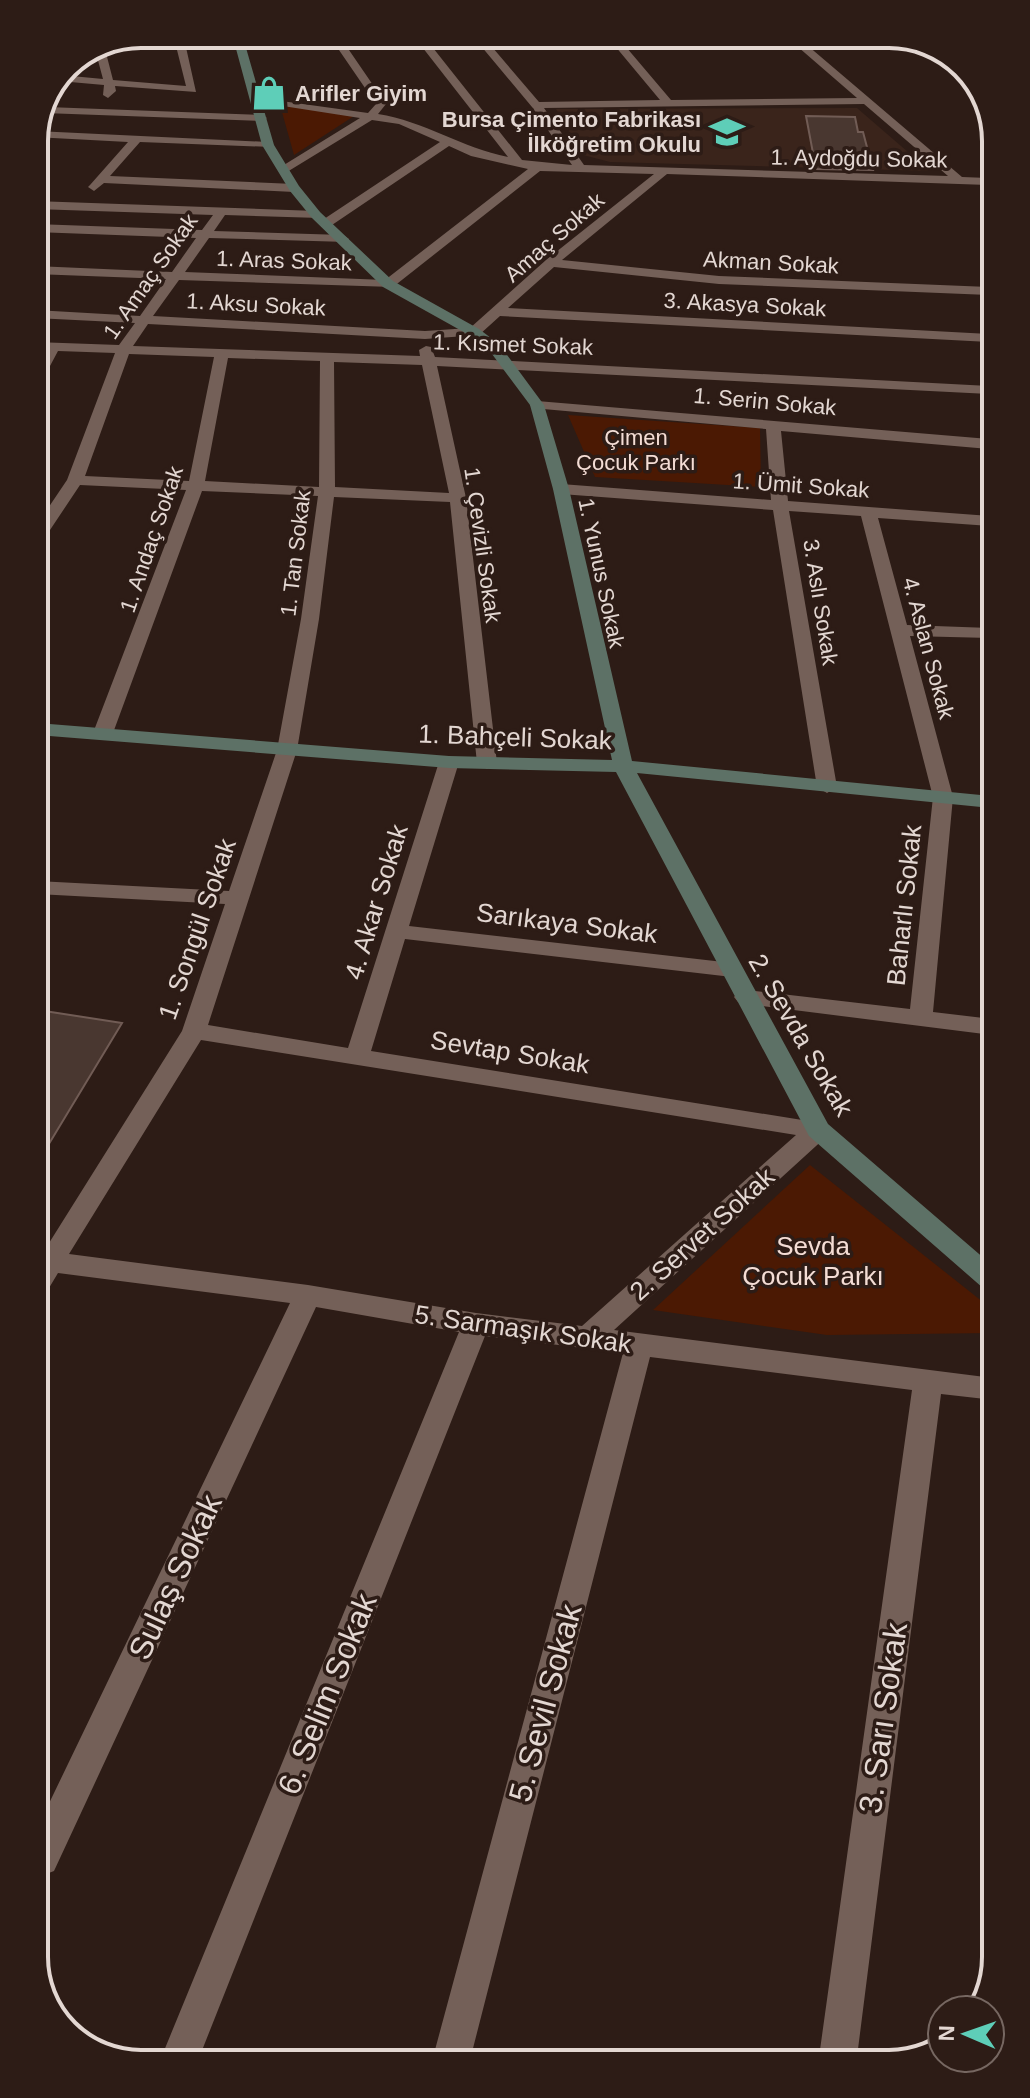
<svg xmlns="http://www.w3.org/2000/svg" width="1030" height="2098" viewBox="0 0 1030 2098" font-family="Helvetica,sans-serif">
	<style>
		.built { fill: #3a241b }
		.green { fill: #4b1903 }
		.building { fill: #493730; stroke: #715c55; stroke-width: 2 }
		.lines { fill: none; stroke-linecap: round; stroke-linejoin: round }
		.street { fill: #746058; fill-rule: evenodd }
		.secondary { fill: #5d7166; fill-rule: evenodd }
		.labels { text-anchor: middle; stroke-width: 7; stroke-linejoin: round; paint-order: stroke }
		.far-poi-label { font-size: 22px; font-weight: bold; fill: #e3d7d2; stroke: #2d1c16; text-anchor: start }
		.far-street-label { font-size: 22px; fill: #e3d7d2; stroke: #2d1c16 }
		.far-park-label { font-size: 22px; fill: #f4ddd5; stroke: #2d1c16 }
		.street-label { font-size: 26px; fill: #e3d7d2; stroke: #2d1c16 }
		.park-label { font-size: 26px; fill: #f4ddd5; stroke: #2d1c16 }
		.near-street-label { font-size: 32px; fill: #e3d7d2; stroke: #2d1c16 }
		.rim { fill: none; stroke: #e3d7d2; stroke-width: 4 }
	</style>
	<rect width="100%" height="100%" fill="#2d1c16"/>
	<path class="built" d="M857 108 930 171 610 162 583 155 556 109Z"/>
	<path class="green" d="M280 105 354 116 294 155Z
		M568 415 760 428 761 487 595 477Z
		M810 1165 993 1310V1333L827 1335 653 1310Z"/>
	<path class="building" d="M806 116 855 117 858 132H863L873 170 816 169Z
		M38 1010 122 1023 38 1162Z"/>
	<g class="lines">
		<path class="street" d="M173 34H183L196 92 115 86 116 91 108 98 103 95 104 85 59 81 61 75 103 79 96 53 105 49 113 80 186 86Z
			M328 34H338L386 104 378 114C424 121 462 148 508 157L412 34H422L522 160 572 165 532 107 471 34H481L539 102 660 100 605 34H615L671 100 857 98 783 34H794L962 177 988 178V185L667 174 562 260 719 276 989 287V295L719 284 554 267 508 308 989 334V342L500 316 479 335 425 339 148 324 133 346 420 356 419 350 426 346 431 347 435 357 989 386V394L437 366 466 498 497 763 487 769 477 763 450 502 334 497 319 619 297 750 208 1025 348 1048 439 762 449 756 459 762 409 926 732 963 740 965 743 970 740 975 732 977 405 939 371 1051 827 1124 831 1130 827 1136 614 1330 993 1378 994 1400 941 1394 857 2057H819L912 1390 650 1357 470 2060 432 2061 623 1353 485 1336 197 2063H159L459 1332 316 1307 54 1871 41 1876V1820L290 1303 58 1273 49 1288 39 1291V1259L182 1031 225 904 37 894V881L229 891 277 750 301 619 318 496 202 491 113 733 103 739 96 737 93 733 186 490 80 485 42 542 36 543V526L67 480 115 353 58 351 42 381 35 385V367L44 351 35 350V342L119 345 135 323 35 318V310L140 316 166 279 35 274V266L172 272 196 238 35 232V224L202 230 213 215 35 209 34 201 316 211 320 212V218L225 215 214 231 343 235 349 239 347 242 209 238 185 272 385 280 528 169 471 156 449 146 329 227H321V221L440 142 399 124 372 120 287 172H279V168L360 118 257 102 253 101V97L368 113 376 104ZM864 104 948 176 584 165 544 108ZM540 171 654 174 546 260 470 328 425 331 153 316 179 280 393 287ZM129 354 214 357 189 481 85 476ZM228 358 320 361 319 487 205 481ZM334 362 422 365 449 493 335 487ZM201 1040 796 1135 582 1326 476 1313 308 1285 69 1254Z
			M47 107 262 115 267 118 262 121 44 113Z
			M36 131 268 142 274 145 272 147 140 142 110 176 294 184 300 188 294 192 104 183 94 191 88 187 90 185 128 142 34 137Z
			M537 401 989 439V449L781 431 788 501 990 516V526L878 518 907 625 990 628V638L910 636 953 797 933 1012 992 1019V1035L746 1004 738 1002 734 997 738 992 746 990 910 1009 933 797 861 516 789 511 837 787 827 793 817 787 773 510 561 494 553 489 561 484 771 500 766 429 532 408 530 405Z"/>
		<path class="secondary" d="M232 34H242L274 145 299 186 320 212 393 281 479 329 499 344 544 405 569 489 632 761 991 796V808L637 773 828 1124 993 1266V1291L983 1288 809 1136 616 772 449 768 37 735V723L449 756 612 760 553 489 530 405 489 350 469 335 383 287 312 218 290 191 262 145Z"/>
	</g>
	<defs>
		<g id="shop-bare" transform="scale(2.76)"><path d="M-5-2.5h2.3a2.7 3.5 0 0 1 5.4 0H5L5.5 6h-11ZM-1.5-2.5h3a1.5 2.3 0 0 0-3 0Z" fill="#5eceb8" stroke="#2d1c16" stroke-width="2.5" paint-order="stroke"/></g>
		<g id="school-bare" transform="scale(2.76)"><path d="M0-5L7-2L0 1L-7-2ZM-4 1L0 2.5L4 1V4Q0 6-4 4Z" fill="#5eceb8" stroke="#2d1c16" stroke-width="2.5" paint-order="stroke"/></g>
	</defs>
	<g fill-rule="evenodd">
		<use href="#shop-bare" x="269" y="93"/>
		<use href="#school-bare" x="727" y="132"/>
	</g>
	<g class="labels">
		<g class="far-poi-label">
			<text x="295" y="101">Arifler Giyim</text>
			<text x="701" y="127" text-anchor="end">Bursa Çimento Fabrikası<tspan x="701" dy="25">İlköğretim Okulu</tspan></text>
		</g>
		<g class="far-street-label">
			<text transform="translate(859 158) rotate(1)" y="8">1. Aydoğdu Sokak</text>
			<text transform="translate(554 237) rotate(-41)" y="8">Amaç Sokak</text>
			<text transform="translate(284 260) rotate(2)" y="8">1. Aras Sokak</text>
			<text transform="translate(771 262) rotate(3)" y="8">Akman Sokak</text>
			<text transform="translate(150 276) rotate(-55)" y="8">1. Amaç Sokak</text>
			<text transform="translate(256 304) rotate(3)" y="8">1. Aksu Sokak</text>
			<text transform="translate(745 304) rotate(3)" y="8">3. Akasya Sokak</text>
			<text transform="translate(513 344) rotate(2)" y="8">1. Kısmet Sokak</text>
			<text transform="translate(765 401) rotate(5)" y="8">1. Serin Sokak</text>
			<text transform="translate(801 485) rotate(4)" y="8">1. Ümit Sokak</text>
			<text transform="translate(151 539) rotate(-71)" y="8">1. Andaç Sokak</text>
			<text transform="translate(483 545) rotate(82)" y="8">1. Çevizli Sokak</text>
			<text transform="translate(295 553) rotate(-83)" y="8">1. Tan Sokak</text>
			<text transform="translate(602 573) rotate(78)" y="8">1. Yunus Sokak</text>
			<text transform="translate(821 602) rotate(81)" y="8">3. Aslı Sokak</text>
			<text transform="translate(929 648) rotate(75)" y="8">4. Aslan Sokak</text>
		</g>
		<g class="far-park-label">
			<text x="636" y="445">Çimen<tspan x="636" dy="25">Çocuk Parkı</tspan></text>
		</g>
		<g class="street-label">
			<text transform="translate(515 737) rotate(2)" y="9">1. Bahçeli Sokak</text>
			<text transform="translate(376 902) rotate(-73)" y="9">4. Akar Sokak</text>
			<text transform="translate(904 905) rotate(-84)" y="9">Baharlı Sokak</text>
			<text transform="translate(567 923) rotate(7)" y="9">Sarıkaya Sokak</text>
			<text transform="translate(197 929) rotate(-71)" y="9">1. Songül Sokak</text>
			<text transform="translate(801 1035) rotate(60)" y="9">2. Sevda Sokak</text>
			<text transform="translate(510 1052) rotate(9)" y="9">Sevtap Sokak</text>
			<text transform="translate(702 1234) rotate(-42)" y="9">2. Servet Sokak</text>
			<text transform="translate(523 1329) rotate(8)" y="9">5. Sarmaşık Sokak</text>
		</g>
		<g class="park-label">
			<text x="813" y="1255">Sevda<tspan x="813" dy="30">Çocuk Parkı</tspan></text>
		</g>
		<g class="near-street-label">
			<text transform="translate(175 1577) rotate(-65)" y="11">Sulaş Sokak</text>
			<text transform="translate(327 1694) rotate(-68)" y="11">6. Selim Sokak</text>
			<text transform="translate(545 1703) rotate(-75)" y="11">5. Sevil Sokak</text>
			<text transform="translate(883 1718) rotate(-82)" y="11">3. Sarı Sokak</text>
		</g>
	</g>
	<path d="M0 0H1030V2098H0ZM141 48H889A93 93 0 0 1 982 141V1957A93 93 0 0 1 889 2050H141A93 93 0 0 1 48 1957V141A93 93 0 0 1 141 48Z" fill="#2d1c16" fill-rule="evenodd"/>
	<path class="rim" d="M141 48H889A93 93 0 0 1 982 141V1957A93 93 0 0 1 889 2050H141A93 93 0 0 1 48 1957V141A93 93 0 0 1 141 48Z"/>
	<g transform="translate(966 2034) rotate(272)"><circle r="38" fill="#2d1c16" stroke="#766761" stroke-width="2"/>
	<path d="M0-6L14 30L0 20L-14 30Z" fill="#5eceb8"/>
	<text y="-12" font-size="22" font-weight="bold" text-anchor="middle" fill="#e3d7d2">N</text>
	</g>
</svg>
